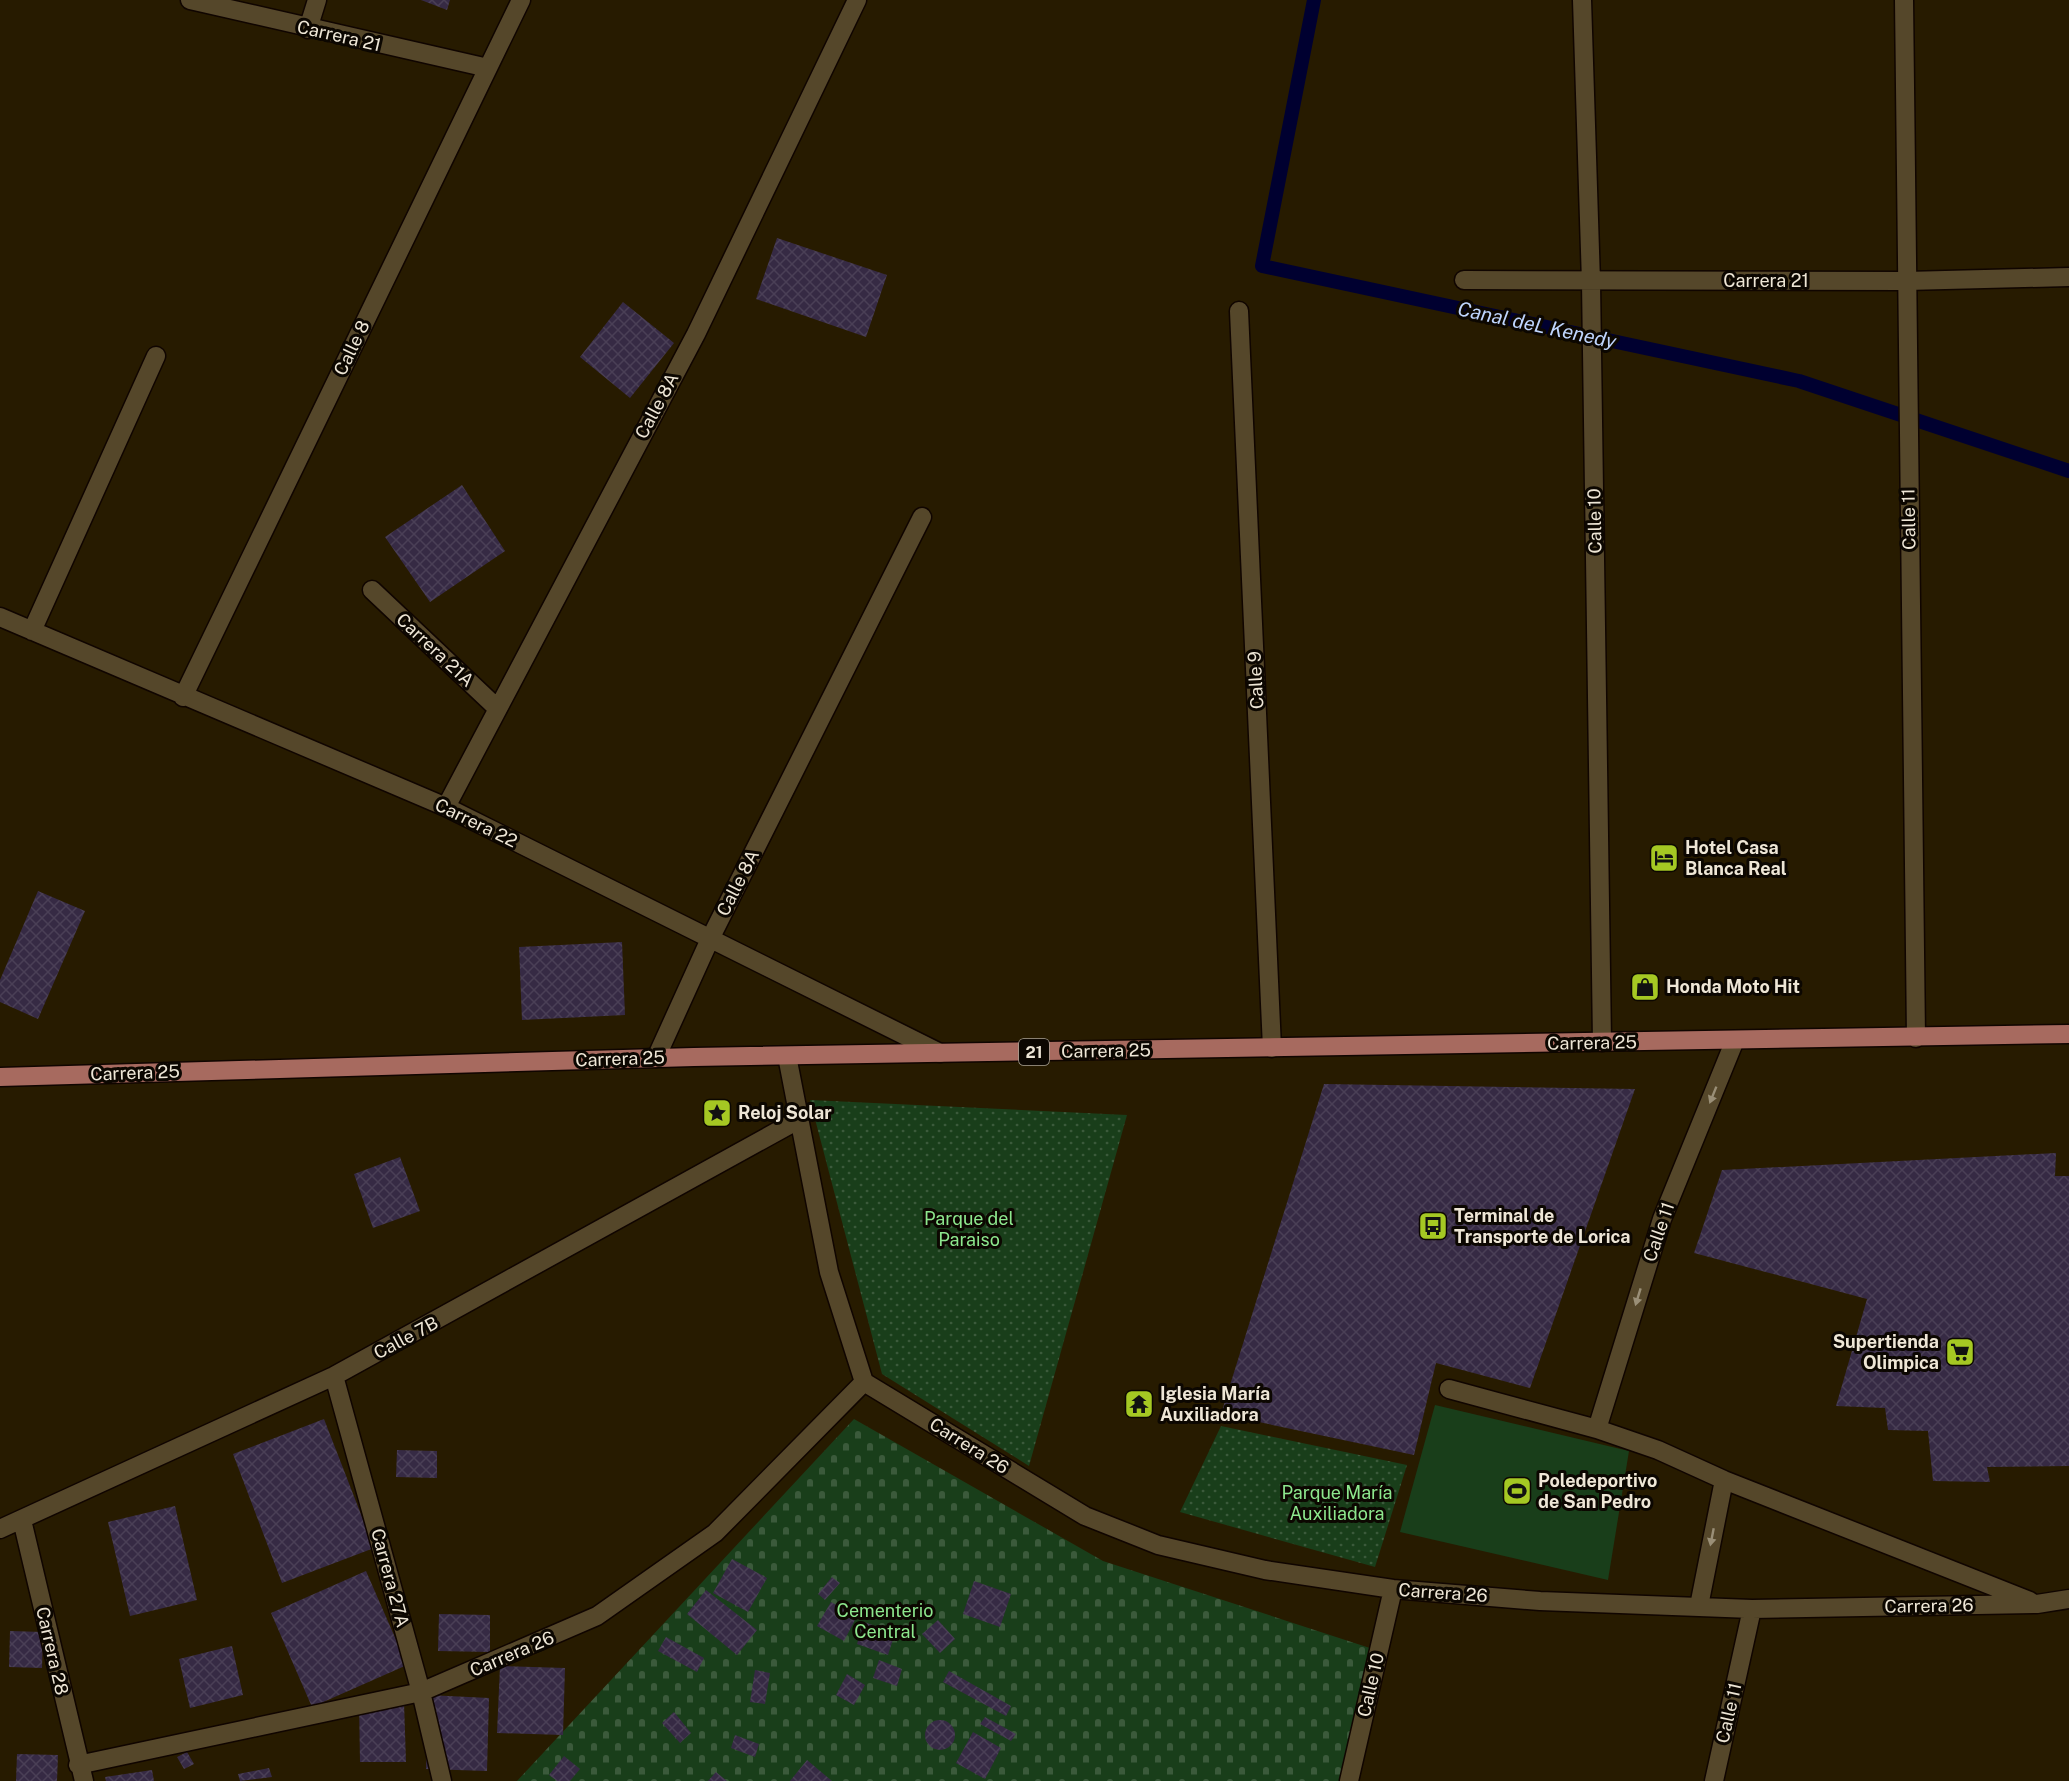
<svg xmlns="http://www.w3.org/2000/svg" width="2069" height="1781" viewBox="0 0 2069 1781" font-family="'Public Sans',sans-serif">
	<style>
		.grass { fill: #193e1a }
		.cemetery { fill: url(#cemetery-stones) }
		.park { fill: url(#park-dots) }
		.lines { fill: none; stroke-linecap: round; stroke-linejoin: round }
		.stream { stroke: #000030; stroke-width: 14 }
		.building { fill: url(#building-cross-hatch) }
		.minor-casing { stroke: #100500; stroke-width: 21 }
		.primary-casing { stroke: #100500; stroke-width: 21 }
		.minor { stroke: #55472a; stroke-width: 18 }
		.primary { stroke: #a76a5f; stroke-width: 18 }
		.oneway { fill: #9a8f77 }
		.labels { text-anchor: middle; stroke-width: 6; stroke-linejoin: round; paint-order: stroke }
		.shield { fill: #0c0701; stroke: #aaa396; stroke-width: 1.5 }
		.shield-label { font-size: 16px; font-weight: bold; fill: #eee6d6 }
		.street-label { font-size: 18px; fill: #eee6d6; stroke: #0c0701 }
		.poi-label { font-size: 18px; font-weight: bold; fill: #eee6d6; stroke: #0c0701; text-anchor: start }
		.park-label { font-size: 18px; fill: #8de78d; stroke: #0c0701 }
		.water-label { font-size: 20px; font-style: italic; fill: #bfd5fd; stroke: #0c0701 }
	</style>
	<defs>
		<pattern id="cemetery-stones" width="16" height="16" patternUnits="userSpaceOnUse" patternTransform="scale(1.5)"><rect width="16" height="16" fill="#193e1a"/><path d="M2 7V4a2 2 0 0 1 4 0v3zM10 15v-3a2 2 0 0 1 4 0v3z" fill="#3b5a3b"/></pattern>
		<pattern id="park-dots" width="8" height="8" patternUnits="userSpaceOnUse" patternTransform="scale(1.5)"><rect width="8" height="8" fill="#193e1a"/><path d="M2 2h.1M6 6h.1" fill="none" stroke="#3b5a3b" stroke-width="1.8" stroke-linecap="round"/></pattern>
		<pattern id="building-cross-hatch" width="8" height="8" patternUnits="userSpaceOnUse" patternTransform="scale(1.5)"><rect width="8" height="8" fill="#362a44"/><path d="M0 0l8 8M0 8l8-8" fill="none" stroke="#4a3f56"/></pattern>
	</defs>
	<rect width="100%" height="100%" fill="#271b00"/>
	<path class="grass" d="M1435 1405 1629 1451 1608 1580 1400 1532Z"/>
	<path class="cemetery" d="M854 1419 1103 1561 1376 1650 1343 1781H517Z"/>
	<path class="park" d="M810 1100 1127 1115 1029 1466 882 1374Z
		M1221 1426 1407 1465 1375 1567 1180 1512Z"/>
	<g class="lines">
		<path class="stream" d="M1314 0 1262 266 1799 381 2069 471"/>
	</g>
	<path class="building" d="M421 0H450L447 10Z
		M777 238 887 275 866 337 756 299Z
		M623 302 674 343 630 398 580 357Z
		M462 485 505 551 430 602 385 537Z
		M38 891 85 911 38 1019 0 1002V980Z
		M622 942 625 1015 522 1020 519 947Z
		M1324 1084 1635 1089 1530 1388 1436 1363 1414 1455 1221 1414Z
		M2056 1153 2055 1176H2069V1466L1987 1467 1990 1482 1933 1481 1928 1431 1888 1430 1885 1408 1836 1406 1867 1299 1694 1253 1722 1170Z
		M400 1157 420 1211 373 1228 354 1174Z
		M324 1419 374 1548 282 1583 233 1454Z
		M397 1450 437 1451V1478L396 1477Z
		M175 1506 197 1600 130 1616 108 1522Z
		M732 1559 767 1578 748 1612 713 1593Z
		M366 1571 407 1665 312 1707 271 1613Z
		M832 1577 840 1583 825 1600 818 1594Z
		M974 1581 1011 1594 1000 1627 963 1614Z
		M706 1590 757 1630 737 1655 687 1614Z
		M831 1602 857 1616 844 1641 817 1626Z
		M439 1614 490 1615V1652L438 1651Z
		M938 1620 955 1639 940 1653 922 1634Z
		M864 1622 895 1633 888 1655 857 1644Z
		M10 1631 43 1632 42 1668 9 1667Z
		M666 1637 704 1658 697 1672 658 1651Z
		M232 1646 243 1695 190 1708 179 1659Z
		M879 1660 902 1669 897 1686 873 1678Z
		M500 1666 565 1668 563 1735 497 1733Z
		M755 1670 770 1673 765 1704 750 1702Z
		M949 1671 1011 1706 1006 1716 943 1682Z
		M847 1674 865 1685 854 1705 836 1695Z
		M428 1695 489 1698 487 1771 426 1769Z
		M404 1702 406 1762H360L359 1703Z
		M674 1712 691 1733 680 1743 662 1723Z
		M985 1717 1016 1734 1011 1741 980 1724Z
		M925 1735a15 15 0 1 1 30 0a15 15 0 1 1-30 0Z
		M973 1732 1001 1748 985 1779 956 1763Z
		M735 1735 759 1744 755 1757 731 1748Z
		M187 1752 194 1764 184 1769 177 1757Z
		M17 1754 58 1755 57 1781H16Z
		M564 1756 580 1769 570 1781H557L549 1775Z
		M807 1760 832 1781H790Z
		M269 1768 272 1777 240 1781 238 1774Z
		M152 1770 154 1781H106L105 1777Z
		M716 1772 727 1781H708Z"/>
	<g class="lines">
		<g class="minor-casing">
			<path id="minor" d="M190 0 488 68
				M1582 0 1591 282 1602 1042
				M1904 0 1916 1038
				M308 29 317 0
				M1464 280 1906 281 2069 277
				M1239 311 1272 1048
				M372 590 498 709
				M0 617 446 807 940 1053
				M32 631 156 356
				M183 697 521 0
				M446 807 696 334 857 0
				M787 1056 829 1272 864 1382 1085 1516 1158 1545 1265 1570 1393 1589 1540 1601 1752 1609 2037 1604 2069 1599
				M656 1058 710 939 922 517
				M334 1376 421 1692 442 1781
				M1449 1389 1597 1429 1658 1450 1724 1480 2030 1601
				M1597 1429 1662 1219 1735 1040
				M22 1520 84 1781
				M0 1529 334 1376 798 1120
				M1699 1606 1724 1480
				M78 1765 421 1692 597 1616 715 1533 864 1382
				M1349 1781 1393 1589
				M1714 1781 1752 1609"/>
		</g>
		<g class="primary-casing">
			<path id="primary" d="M0 1077 694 1057 2069 1034"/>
		</g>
		<use href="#minor" class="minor"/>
		<use href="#primary" class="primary"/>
	</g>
	<defs><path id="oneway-solid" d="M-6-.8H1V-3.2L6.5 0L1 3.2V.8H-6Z" transform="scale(1.5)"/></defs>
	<g class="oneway">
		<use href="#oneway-solid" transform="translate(1713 1095) rotate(112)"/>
		<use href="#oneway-solid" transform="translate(1638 1297) rotate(107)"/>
		<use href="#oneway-solid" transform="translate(1712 1537) rotate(101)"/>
	</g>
	<defs>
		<g id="hotel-square" transform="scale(1.5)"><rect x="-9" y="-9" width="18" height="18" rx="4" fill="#a5c823" stroke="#0c0701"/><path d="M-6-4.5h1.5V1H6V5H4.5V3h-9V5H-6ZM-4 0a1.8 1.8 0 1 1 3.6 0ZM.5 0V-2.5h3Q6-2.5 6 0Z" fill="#111"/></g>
		<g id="shop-square" transform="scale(1.5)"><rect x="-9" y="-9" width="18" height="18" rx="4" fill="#a5c823" stroke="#0c0701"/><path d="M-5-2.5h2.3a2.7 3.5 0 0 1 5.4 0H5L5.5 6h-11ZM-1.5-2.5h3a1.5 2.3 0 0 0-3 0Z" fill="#111"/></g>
		<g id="sight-square" transform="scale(1.5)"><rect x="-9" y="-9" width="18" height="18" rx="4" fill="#a5c823" stroke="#0c0701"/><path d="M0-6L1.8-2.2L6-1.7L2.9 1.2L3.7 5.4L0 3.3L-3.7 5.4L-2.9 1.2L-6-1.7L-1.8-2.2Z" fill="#111"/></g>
		<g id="bus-square" transform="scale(1.5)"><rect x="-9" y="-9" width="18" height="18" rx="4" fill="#a5c823" stroke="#0c0701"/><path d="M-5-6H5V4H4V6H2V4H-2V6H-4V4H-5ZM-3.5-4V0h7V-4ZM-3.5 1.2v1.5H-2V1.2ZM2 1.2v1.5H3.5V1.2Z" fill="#111"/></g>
		<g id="supermarket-square" transform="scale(1.5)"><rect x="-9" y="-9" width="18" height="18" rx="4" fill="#a5c823" stroke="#0c0701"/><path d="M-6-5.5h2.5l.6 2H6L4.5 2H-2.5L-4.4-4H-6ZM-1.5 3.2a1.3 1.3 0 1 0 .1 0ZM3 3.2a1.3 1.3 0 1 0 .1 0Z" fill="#111"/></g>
		<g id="temple-square" transform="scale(1.5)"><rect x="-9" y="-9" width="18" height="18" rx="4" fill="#a5c823" stroke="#0c0701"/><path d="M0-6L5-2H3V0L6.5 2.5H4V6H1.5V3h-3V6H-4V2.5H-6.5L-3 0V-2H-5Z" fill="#111"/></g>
		<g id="stadium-square" transform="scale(1.5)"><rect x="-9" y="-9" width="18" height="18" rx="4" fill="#a5c823" stroke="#0c0701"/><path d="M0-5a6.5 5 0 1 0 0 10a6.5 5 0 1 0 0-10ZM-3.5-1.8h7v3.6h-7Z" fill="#111"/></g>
	</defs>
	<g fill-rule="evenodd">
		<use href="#hotel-square" x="1664" y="858"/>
		<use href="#shop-square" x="1645" y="987"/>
		<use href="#sight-square" x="717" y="1113"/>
		<use href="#bus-square" x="1433" y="1226"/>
		<use href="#supermarket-square" x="1960" y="1352"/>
		<use href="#temple-square" x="1139" y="1404"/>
		<use href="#stadium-square" x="1517" y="1491"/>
	</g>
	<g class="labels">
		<rect class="shield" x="1019" y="1039" width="30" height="26" rx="4.5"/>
		<g class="shield-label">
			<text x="1034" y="1058">21</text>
		</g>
		<g class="street-label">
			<text transform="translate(339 36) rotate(13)" y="6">Carrera 21</text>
			<text x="1766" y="287">Carrera 21</text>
			<text transform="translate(352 348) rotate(-64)" y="6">Calle 8</text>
			<text transform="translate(657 406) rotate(-62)" y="6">Calle 8A</text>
			<text transform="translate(1909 519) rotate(-91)" y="6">Calle 11</text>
			<text transform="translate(1595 521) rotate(-91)" y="6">Calle 10</text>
			<text transform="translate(435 650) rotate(43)" y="6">Carrera 21A</text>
			<text transform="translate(1256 680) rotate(-93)" y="6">Calle 9</text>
			<text transform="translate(476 823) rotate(26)" y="6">Carrera 22</text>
			<text transform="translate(738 883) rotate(-63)" y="6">Calle 8A</text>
			<text transform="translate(1592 1043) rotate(-1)" y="6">Carrera 25</text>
			<text transform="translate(1106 1051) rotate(-1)" y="6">Carrera 25</text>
			<text transform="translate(620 1059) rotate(-2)" y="6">Carrera 25</text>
			<text transform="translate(135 1073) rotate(-2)" y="6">Carrera 25</text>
			<text transform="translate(1659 1232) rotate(-71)" y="6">Calle 11</text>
			<text transform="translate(406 1338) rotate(-28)" y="6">Calle 7B</text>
			<text transform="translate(969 1446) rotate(32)" y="6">Carrera 26</text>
			<text transform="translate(390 1578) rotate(75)" y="6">Carrera 27A</text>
			<text transform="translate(1443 1593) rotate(4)" y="6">Carrera 26</text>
			<text transform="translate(1929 1606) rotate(-1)" y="6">Carrera 26</text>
			<text transform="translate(52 1651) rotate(77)" y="6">Carrera 28</text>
			<text transform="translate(512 1654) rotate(-23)" y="6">Carrera 26</text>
			<text transform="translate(1371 1685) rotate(-77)" y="6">Calle 10</text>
			<text transform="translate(1729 1713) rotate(-77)" y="6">Calle 11</text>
		</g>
		<g class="poi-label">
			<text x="1685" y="854">Hotel Casa<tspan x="1685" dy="21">Blanca Real</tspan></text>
			<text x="1666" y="993">Honda Moto Hit</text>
			<text x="738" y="1119">Reloj Solar</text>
			<text x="1454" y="1222">Terminal de<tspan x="1454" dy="21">Transporte de Lorica</tspan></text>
			<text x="1939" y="1348" text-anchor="end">Supertienda<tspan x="1939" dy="21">Olimpica</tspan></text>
			<text x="1160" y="1400">Iglesia María<tspan x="1160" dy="21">Auxiliadora</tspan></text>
			<text x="1538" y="1487">Poledeportivo<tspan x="1538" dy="21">de San Pedro</tspan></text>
		</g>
		<g class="park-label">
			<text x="969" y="1225">Parque del<tspan x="969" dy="21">Paraiso</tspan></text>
			<text x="1337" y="1499">Parque María<tspan x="1337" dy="21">Auxiliadora</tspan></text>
			<text x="885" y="1617">Cementerio<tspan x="885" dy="21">Central</tspan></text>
		</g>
		<g class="water-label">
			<text transform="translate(1537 325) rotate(12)" y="7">Canal deL Kenedy</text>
		</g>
	</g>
</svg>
